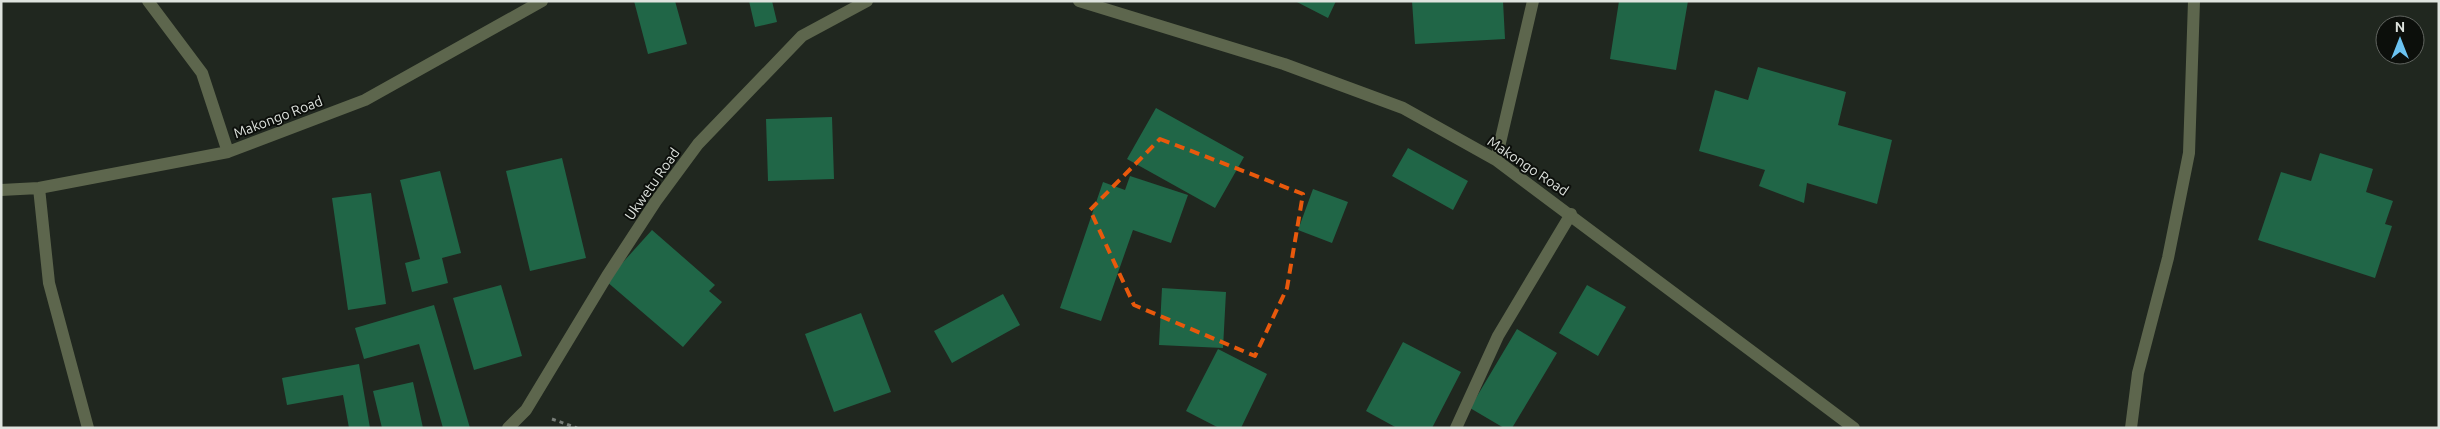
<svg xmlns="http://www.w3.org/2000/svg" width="2440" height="429" viewBox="0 0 2440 429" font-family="Ubuntu,sans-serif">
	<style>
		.building { fill: #206647 }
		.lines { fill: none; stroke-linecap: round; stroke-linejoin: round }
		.path { stroke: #787e78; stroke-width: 3; stroke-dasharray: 4 4; stroke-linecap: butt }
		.minor { stroke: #5d664d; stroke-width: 12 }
		.marked { fill: none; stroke: #e8590c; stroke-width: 4; stroke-dasharray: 10 6; stroke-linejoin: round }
		.labels { text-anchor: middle; stroke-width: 4; stroke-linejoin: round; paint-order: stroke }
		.street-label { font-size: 14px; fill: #dee3de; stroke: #0c0f0b }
	</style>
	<rect width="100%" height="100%" fill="#20271f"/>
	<path class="building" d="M634 1H675L687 44 648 54Z
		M749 1H772L777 22 755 27Z
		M1295 1H1336L1328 18Z
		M1412 1H1503L1505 39 1415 44Z
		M1619 1H1688L1676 70 1610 59Z
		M1758 67 1846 92 1838 125 1892 140 1877 204 1807 183 1804 203 1759 186 1765 170 1699 151 1715 90 1748 100Z
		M1156 108 1244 157 1215 208 1127 159Z
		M832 117 834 179 768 181 766 119Z
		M1408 148 1468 181 1453 210 1392 176Z
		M2320 153 2373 169 2366 192 2393 201 2385 224 2392 226 2375 278 2258 240 2281 172 2311 181Z
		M562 158 586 258 530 271 506 171Z
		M440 171 461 253 442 258 448 283 412 292 405 263 420 259 400 180Z
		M1130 176 1188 195 1171 243 1133 230 1101 321 1060 308 1103 182 1125 190Z
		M1313 189 1348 202 1332 243 1298 230Z
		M371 193 386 304 348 310 332 198Z
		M652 230 715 285 709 291 722 302 683 347 606 281Z
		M501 285 522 356 474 370 453 298Z
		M1587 285 1626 307 1598 356 1559 333Z
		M1162 288 1226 292 1223 348 1159 345Z
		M1003 294 1020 325 952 363 934 331Z
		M434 305 470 428H443L419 344 364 359 355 328Z
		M861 313 891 392 834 412 805 334Z
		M1517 329 1557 353 1512 428H1504L1470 408Z
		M1403 342 1461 372 1432 428H1397L1366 411Z
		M1218 349 1267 374 1241 428H1219L1186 411Z
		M359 364 370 428H349L343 395 287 405 282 378Z
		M413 382 423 428H382L373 391Z"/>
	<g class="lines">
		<path class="path" d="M552 419 577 428"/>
		<path class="minor" d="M148 1 202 73 228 152
			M1079 1 1284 64 1403 108 1496 160 1854 428
			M1496 160 1533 1
			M39 188 49 283 88 428
			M1 190 39 188 228 152 365 100 542 1
			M508 428 526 410 607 276 656 201 698 144 802 36 867 1
			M1456 428 1498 336 1571 214
			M2131 428 2138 373 2168 258 2189 153 2194 1"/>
	</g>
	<path class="marked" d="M1160 139 1303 194 1287 288 1255 356 1134 305 1090 210Z"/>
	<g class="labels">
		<g class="street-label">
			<text transform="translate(278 117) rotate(-21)" y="5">Makongo Road</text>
			<text transform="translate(1528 166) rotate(34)" y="5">Makongo Road</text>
			<text transform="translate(652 184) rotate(-55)" y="5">Ukwetu Road</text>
		</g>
	</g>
	<rect width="2440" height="429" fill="none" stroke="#dee3de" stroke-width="5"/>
	<g transform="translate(2400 40)"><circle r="24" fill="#0c0f0b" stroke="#60645f"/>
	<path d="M0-4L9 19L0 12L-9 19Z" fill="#6bc3f2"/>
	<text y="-8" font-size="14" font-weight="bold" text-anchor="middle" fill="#dee3de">N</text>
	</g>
</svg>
